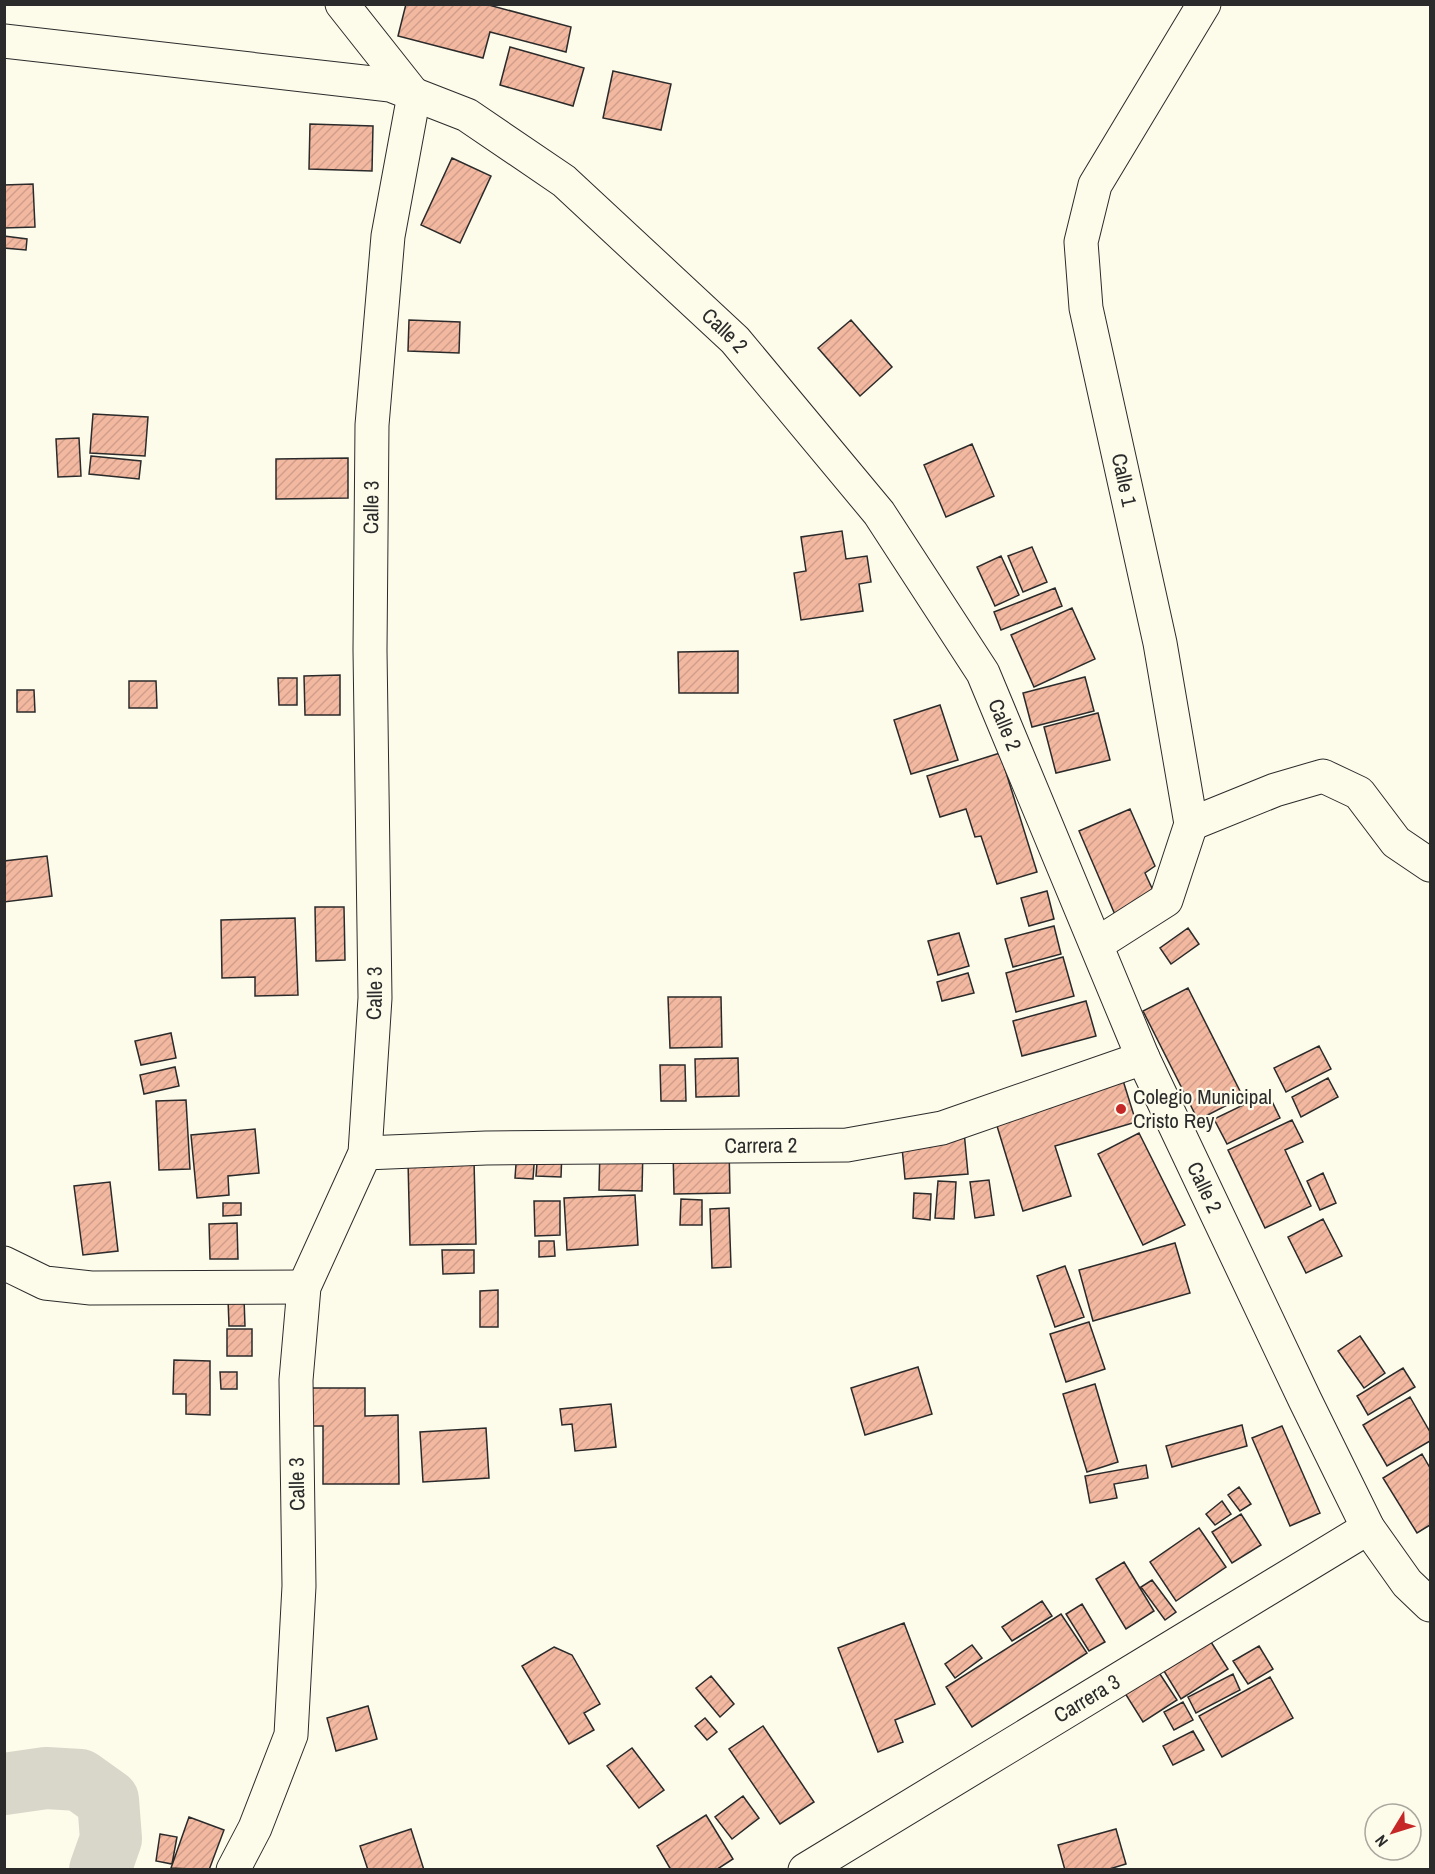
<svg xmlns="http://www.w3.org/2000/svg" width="1435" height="1874" viewBox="0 0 1435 1874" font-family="'Archivo Narrow',sans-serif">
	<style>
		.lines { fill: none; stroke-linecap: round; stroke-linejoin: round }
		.river { stroke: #d8d7c9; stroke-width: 62 }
		.building { fill: url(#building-hatch); stroke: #2b2b2b; stroke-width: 1.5 }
		.minor-casing { stroke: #2b2b2b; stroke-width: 35 }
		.major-casing { stroke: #2b2b2b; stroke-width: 35 }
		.minor { stroke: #fdfbea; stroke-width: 33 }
		.major { stroke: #fdfbea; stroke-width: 33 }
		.poi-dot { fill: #c62828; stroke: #fdfbea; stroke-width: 2 }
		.labels { text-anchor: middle; stroke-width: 4.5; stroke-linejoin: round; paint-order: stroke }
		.street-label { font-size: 21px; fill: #2b2b2b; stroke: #fdfbea }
		.poi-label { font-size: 21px; fill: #2b2b2b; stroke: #fdfbea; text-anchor: start }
	</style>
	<defs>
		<pattern id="building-hatch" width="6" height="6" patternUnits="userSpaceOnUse" patternTransform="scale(1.5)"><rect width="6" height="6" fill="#f2b8a0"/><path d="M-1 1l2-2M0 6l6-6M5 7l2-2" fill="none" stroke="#d09e8a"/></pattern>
	</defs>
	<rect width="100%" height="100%" fill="#fdfbea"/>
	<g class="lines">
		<path class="river" d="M4 1784 46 1778 80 1780 108 1800 111 1839 100 1870"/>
	</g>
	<path class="building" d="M406 4H485L571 27 566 52 490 32 483 58 398 36Z
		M510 47 584 68 573 106 500 85Z
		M613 71 671 84 661 130 603 118Z
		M310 124 373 126 372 171 309 169Z
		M452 158 491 176 460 243 421 225Z
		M33 184 35 227 4 228V185Z
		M4 236 27 239 26 250 4 248Z
		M409 320 460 322 459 353 408 351Z
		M851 320 892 367 860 396 818 348Z
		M93 414 148 417 145 456 90 453Z
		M79 438 81 476 58 477 56 439Z
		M972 444 994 496 946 517 924 465Z
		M91 456 141 461 139 479 89 474Z
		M348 458V498L276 499V459Z
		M842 531 846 559 867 556 871 582 859 584 863 611 801 620 794 573 806 571 801 537Z
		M1032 547 1047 582 1023 592 1008 556Z
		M1001 556 1019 595 995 606 977 567Z
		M1055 588 1062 606 1001 630 994 612Z
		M1072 608 1095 659 1034 687 1011 635Z
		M738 651V693H679L678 652Z
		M340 675V715H305L304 676Z
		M1085 677 1094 711 1032 727 1023 693Z
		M278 678H297V705H279Z
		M129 681H156L157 708H129Z
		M17 690H34L35 712H17Z
		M940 705 958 760 911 774 894 720Z
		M1098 713 1110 760 1056 773 1044 727Z
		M1000 753 1037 872 997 884 981 836 975 837 966 809 940 817 927 776Z
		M1130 809 1155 866 1145 873 1157 899 1116 917 1079 831Z
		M47 856 52 896 4 902V861Z
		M1047 891 1054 919 1029 926 1021 898Z
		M315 907H344L345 960 316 961Z
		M295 918 298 995 255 996V977L222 978 221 920Z
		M1054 926 1061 954 1013 967 1005 939Z
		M1188 928 1199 944 1171 964 1160 948Z
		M959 933 969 966 938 975 928 941Z
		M1063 957 1074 996 1016 1012 1006 973Z
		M968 973 974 993 942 1001 937 982Z
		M1188 988 1243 1097 1198 1120 1143 1011Z
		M668 997H721L722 1047 670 1048Z
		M1086 1001 1096 1036 1022 1056 1013 1021Z
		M171 1033 176 1058 141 1065 135 1041Z
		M1319 1046 1331 1069 1286 1092 1274 1068Z
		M738 1058 739 1096 696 1097 695 1059Z
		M660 1065H685L686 1101H661Z
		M175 1067 179 1086 144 1094 140 1075Z
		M1121 1074 1136 1122 1055 1146 1071 1196 1023 1211 993 1113Z
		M1328 1078 1338 1097 1301 1117 1292 1097Z
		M1268 1093 1280 1118 1227 1144 1214 1119Z
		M186 1100 190 1169 159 1170 156 1101Z
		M1292 1120 1303 1142 1285 1150 1311 1206 1265 1228 1228 1150Z
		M255 1129 259 1173 228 1176 229 1195 197 1198 191 1135Z
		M964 1131 968 1174 905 1179 901 1137Z
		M1139 1133 1185 1225 1143 1245 1098 1154Z
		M729 1148 730 1193 674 1194 673 1149Z
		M600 1149H643L642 1191 599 1190Z
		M517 1150 535 1151 533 1179 515 1178Z
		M538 1150 562 1151 561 1177 536 1176Z
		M474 1160 476 1244 410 1245 408 1161Z
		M1323 1173 1336 1203 1320 1210 1307 1181Z
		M989 1180 994 1215 975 1218 970 1182Z
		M938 1181 956 1182 954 1219 935 1218Z
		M110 1182 118 1251 83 1255 74 1186Z
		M914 1193 931 1194 930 1220 913 1218Z
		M635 1195 638 1245 567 1250 564 1198Z
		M681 1199 702 1200V1225H680Z
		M534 1201H560V1235L535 1236Z
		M223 1203H241V1215L223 1216Z
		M729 1208 731 1267 712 1268 710 1209Z
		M1323 1219 1342 1256 1306 1273 1288 1237Z
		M237 1223 238 1259H210L209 1224Z
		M539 1241H554L555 1256 539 1257Z
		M1175 1243 1190 1293 1093 1321 1079 1270Z
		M442 1250H474V1273L443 1274Z
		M1065 1266 1084 1317 1055 1327 1037 1276Z
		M498 1290V1327H480V1291Z
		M244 1298 245 1326H229L228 1299Z
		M1089 1322 1105 1369 1066 1382 1050 1334Z
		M227 1329H252V1356H227Z
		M1360 1336 1385 1373 1364 1388 1338 1351Z
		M174 1360 210 1361V1415L186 1414V1394H173Z
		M918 1367 932 1414 865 1435 851 1388Z
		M1403 1368 1415 1387 1368 1415 1357 1396Z
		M220 1372H237V1389H221Z
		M1095 1384 1118 1462 1087 1472 1063 1394Z
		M312 1388H365V1416L398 1415 399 1484H323V1426H313Z
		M1410 1397 1430 1432V1441L1387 1466 1363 1425Z
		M611 1404 616 1447 575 1451 572 1424 562 1425 560 1409Z
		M1242 1425 1247 1446 1172 1467 1166 1446Z
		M1282 1426 1320 1513 1290 1526 1252 1438Z
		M486 1428 489 1478 423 1482 420 1432Z
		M1422 1454 1430 1468V1525L1417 1533 1383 1478Z
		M1146 1465 1148 1478 1114 1484 1117 1498 1090 1503 1085 1476Z
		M1239 1487 1251 1504 1240 1511 1228 1495Z
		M1222 1501 1231 1514 1215 1525 1206 1514Z
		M1241 1514 1261 1545 1232 1563 1212 1532Z
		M1199 1528 1226 1567 1176 1601 1150 1562Z
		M1124 1562 1154 1611 1126 1629 1096 1579Z
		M1152 1580 1176 1612 1165 1620 1141 1587Z
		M1042 1601 1052 1616 1012 1641 1002 1627Z
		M1082 1604 1105 1642 1089 1651 1066 1614Z
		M1061 1614 1087 1653 972 1727 946 1687Z
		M904 1623 935 1704 895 1720 903 1742 878 1752 838 1648Z
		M1211 1642 1228 1669 1181 1699 1164 1671Z
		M972 1645 982 1658 955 1678 945 1664Z
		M1259 1646 1273 1669 1248 1684 1233 1661Z
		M554 1647 572 1655 600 1704 584 1713 594 1730 569 1744 522 1666Z
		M1156 1668 1177 1700 1143 1722 1123 1690Z
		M1233 1674 1240 1690 1196 1713 1188 1697Z
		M711 1676 734 1704 720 1717 696 1688Z
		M1270 1677 1293 1718 1222 1757 1199 1716Z
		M1183 1702 1193 1720 1174 1730 1164 1712Z
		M368 1706 377 1739 336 1751 327 1718Z
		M705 1718 717 1732 707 1740 695 1726Z
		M763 1726 814 1802 780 1824 729 1749Z
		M1193 1731 1204 1750 1173 1765 1163 1746Z
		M632 1748 664 1790 639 1808 607 1766Z
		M743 1796 759 1818 732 1839 715 1817Z
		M706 1815 733 1859 716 1870H671L657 1846Z
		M189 1817 224 1830 209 1870 171 1868Z
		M411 1829 424 1870H368L360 1846Z
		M1116 1829 1126 1864 1106 1870H1065L1058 1845Z
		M160 1834 177 1837 172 1864 156 1861Z"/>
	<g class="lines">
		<g class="minor-casing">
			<g id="minor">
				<path d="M1191 824 1275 790 1323 776 1359 793 1396 842 1430 865"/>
				<path d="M1097 944 1166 900 1191 824 1160 643 1086 308 1081 242 1095 185 1204 4"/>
				<path id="s1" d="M365 1153 486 1148 847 1145 942 1128 1143 1058"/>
				<path d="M4 1263 45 1283 91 1288 304 1287"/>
				<path id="s2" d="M233 1870 255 1828 291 1735 299 1586 296 1380 304 1287 365 1153 375 998 370 650 372 425 388 236 414 95 342 4"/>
				<path id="s3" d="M805 1870 1368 1528"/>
			</g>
		</g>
		<g class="major-casing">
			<g id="major">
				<path id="s4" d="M4 41 390 85 467 115 564 181 735 340 879 513 983 673 1143 1058 1305 1400 1368 1528 1407 1583 1430 1605"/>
			</g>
		</g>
		<use href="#minor" class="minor"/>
		<use href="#major" class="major"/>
	</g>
	<circle class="poi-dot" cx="1121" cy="1109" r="6"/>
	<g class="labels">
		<g class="street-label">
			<text dy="7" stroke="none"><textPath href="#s4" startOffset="808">Calle 2</textPath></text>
			<text transform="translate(1124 480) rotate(78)" y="7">Calle 1</text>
			<text dy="7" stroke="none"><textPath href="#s2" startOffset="1389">Calle 3</textPath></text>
			<text dy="7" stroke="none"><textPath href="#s4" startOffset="1294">Calle 2</textPath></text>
			<text dy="7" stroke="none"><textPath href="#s2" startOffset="903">Calle 3</textPath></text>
			<text dy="7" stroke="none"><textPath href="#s1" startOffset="396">Carrera 2</textPath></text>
			<text dy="7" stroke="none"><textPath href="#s4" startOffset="1798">Calle 2</textPath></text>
			<text transform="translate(297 1484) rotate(-91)" y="7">Calle 3</text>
			<text dy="7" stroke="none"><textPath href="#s3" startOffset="330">Carrera 3</textPath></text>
		</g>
		<g class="poi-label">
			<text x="1133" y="1104">Colegio Municipal<tspan x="1133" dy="24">Cristo Rey</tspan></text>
		</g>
	</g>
	<rect width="1435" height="1874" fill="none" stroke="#2b2b2b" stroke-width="12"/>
	<g transform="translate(1393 1832) rotate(232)"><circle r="28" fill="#fdfbea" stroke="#a9a89e" stroke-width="1.5"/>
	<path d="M0-4.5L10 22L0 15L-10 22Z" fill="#c62828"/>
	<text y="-9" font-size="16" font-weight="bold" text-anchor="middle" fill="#2b2b2b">N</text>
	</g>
</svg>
